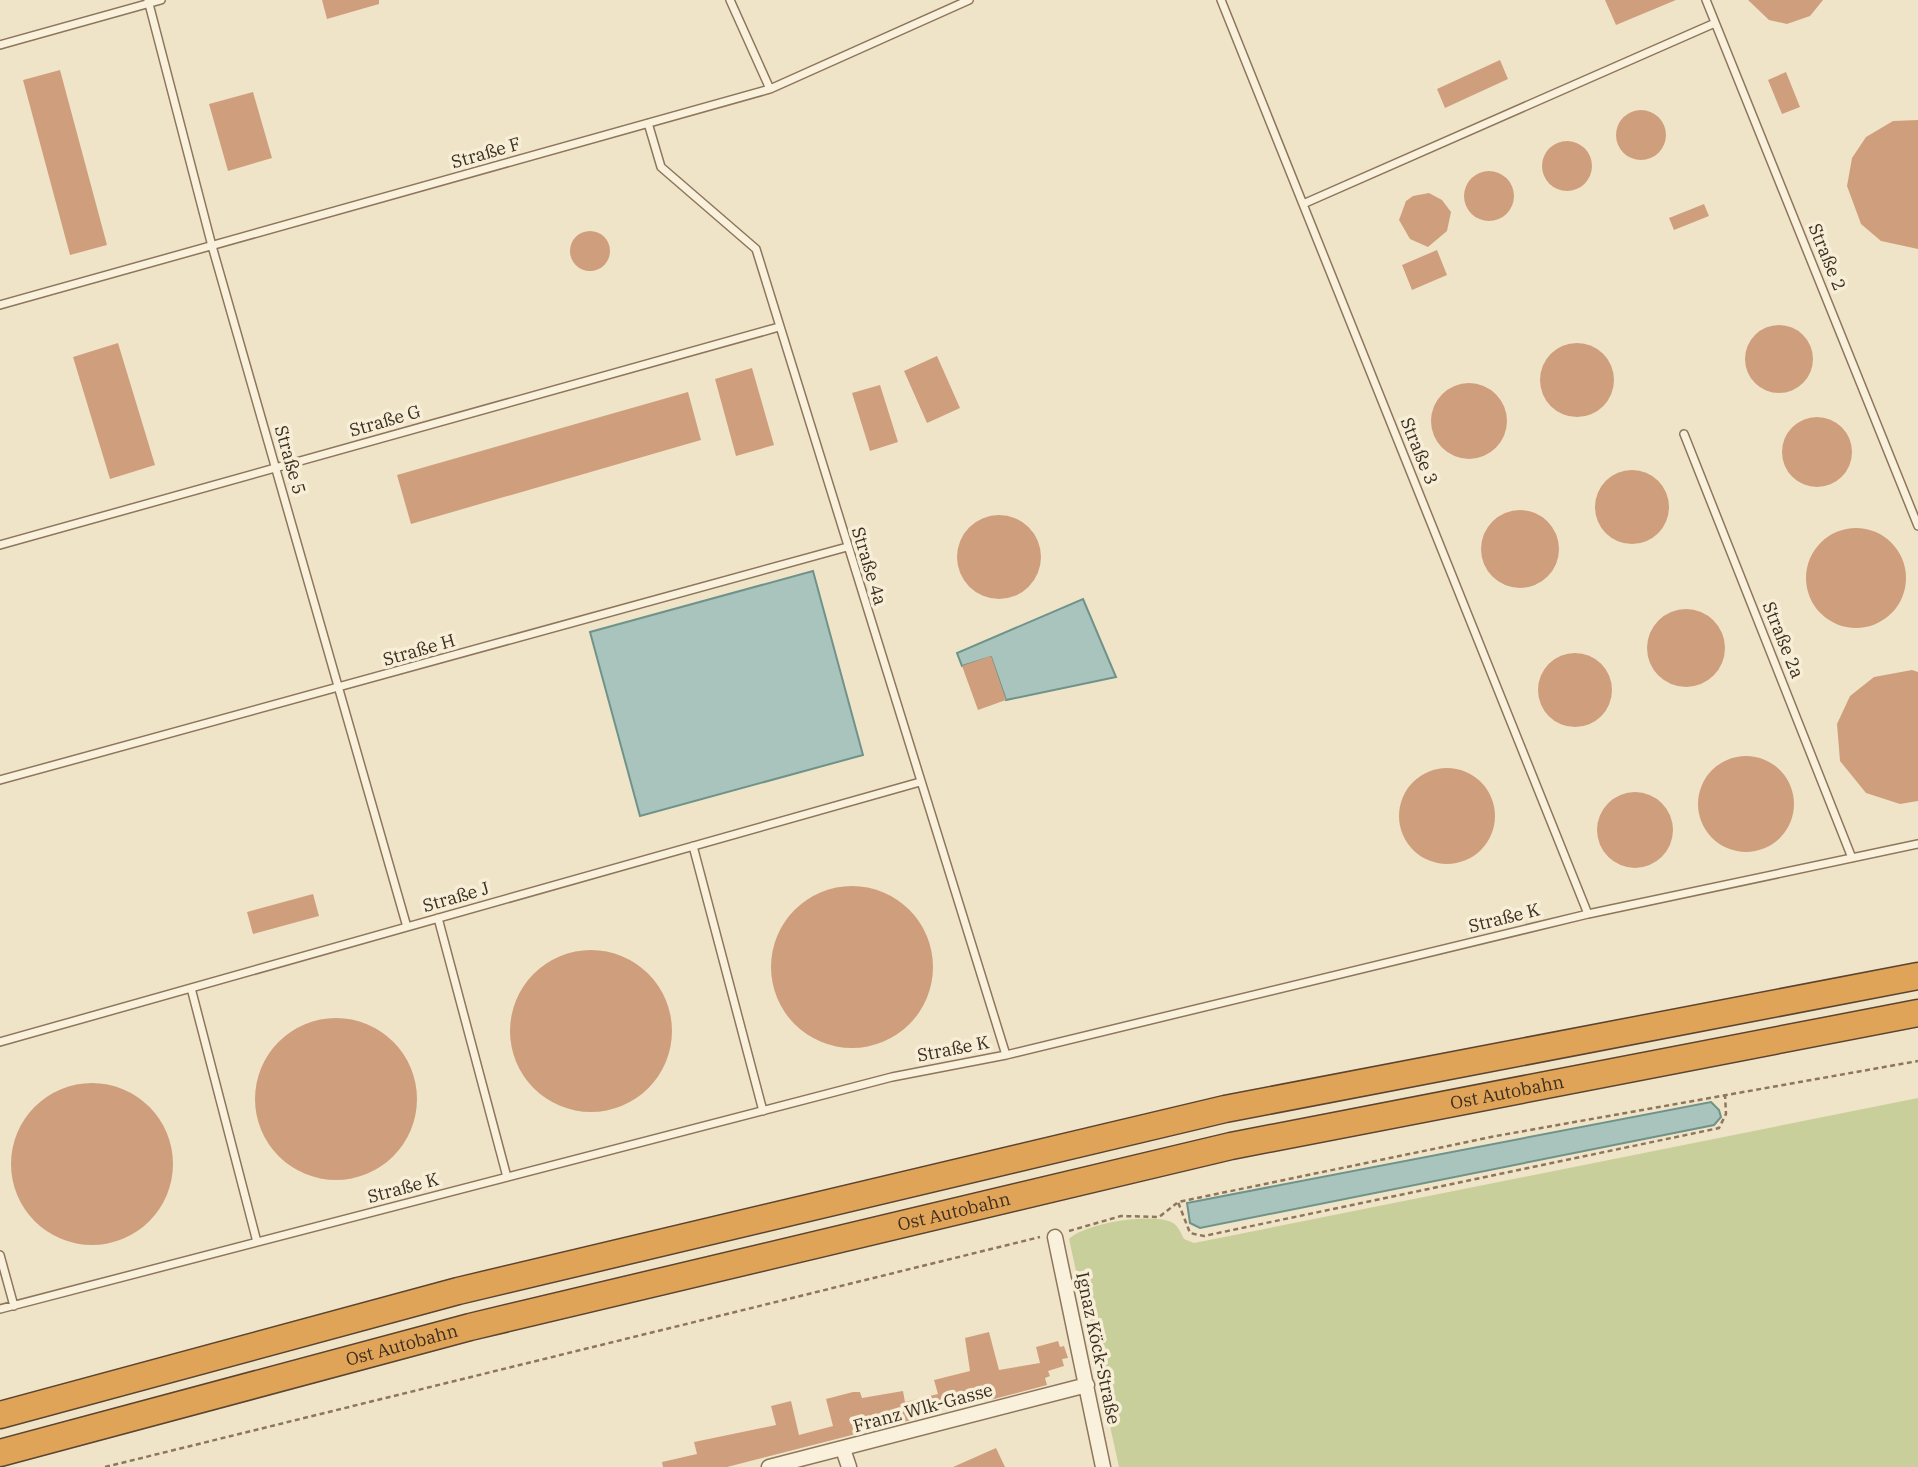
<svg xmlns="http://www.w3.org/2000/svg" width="1918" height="1467" viewBox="0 0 1918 1467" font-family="'IBM Plex Serif',serif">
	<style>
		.green { fill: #c9cf9b }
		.water { fill: #a9c4bc; stroke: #6f938a; stroke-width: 2 }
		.building { fill: #cf9f7d }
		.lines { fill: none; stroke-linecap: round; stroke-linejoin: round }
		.service-casing { stroke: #8d765c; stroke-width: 10 }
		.minor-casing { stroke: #8d765c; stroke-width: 17 }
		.motorway-casing { stroke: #5b4430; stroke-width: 29 }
		.path { stroke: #8d765c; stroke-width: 2.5; stroke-dasharray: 5 3.5; stroke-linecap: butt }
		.service { stroke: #faf1dc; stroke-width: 7 }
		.minor { stroke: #faf1dc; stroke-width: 14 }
		.motorway { stroke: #e0a458; stroke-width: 26 }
		.labels { text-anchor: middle; stroke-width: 7; stroke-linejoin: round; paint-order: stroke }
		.street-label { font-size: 18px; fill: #3d2e20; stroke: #f7eed8 }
	</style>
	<rect width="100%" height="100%" fill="#f0e4c8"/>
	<path class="green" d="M1918 1098V1467H1119L1069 1239C1086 1223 1150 1213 1171 1222 1178 1225 1181 1233 1184 1239L1194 1243Z"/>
	<path class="water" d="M813 571 863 755 640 816 590 632Z
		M1083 599 1116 677 1006 700 991 657 962 666 957 653Z
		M1711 1102 1719 1110 1721 1117 1714 1125 1200 1228 1190 1223 1187 1203Z"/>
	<path class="building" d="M322 0H379V4L327 19Z
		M1605 0H1676L1616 25Z
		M1748 0H1823L1810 16 1787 24 1769 20Z
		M1500 60 1508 79 1445 108 1437 89Z
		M60 70 107 245 70 255 23 80Z
		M1786 72 1800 107 1782 114 1768 80Z
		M253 92 272 158 228 171 209 104Z
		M1616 135a25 25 0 1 1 50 0a25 25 0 1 1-50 0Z
		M1918 120V249L1881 241 1861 224 1847 186 1852 158 1866 137 1893 121Z
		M1542 166a25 25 0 1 1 50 0a25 25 0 1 1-50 0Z
		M1464 196a25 25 0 1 1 50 0a25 25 0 1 1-50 0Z
		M1429 193 1442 200 1451 212 1447 231 1428 247 1410 239 1399 220 1406 201 1413 196Z
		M1704 204 1709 216 1674 230 1669 218Z
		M570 251a20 20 0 1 1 40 0a20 20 0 1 1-40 0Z
		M1437 250 1447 275 1412 290 1402 265Z
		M1745 359a34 34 0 1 1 68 0a34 34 0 1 1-68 0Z
		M118 343 155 465 110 479 73 357Z
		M1540 380a37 37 0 1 1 74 0a37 37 0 1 1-74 0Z
		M937 356 960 408 927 423 904 371Z
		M752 368 774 445 736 456 715 379Z
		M1431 421a38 38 0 1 1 76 0a38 38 0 1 1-76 0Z
		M880 385 898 442 870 451 852 393Z
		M688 392 701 440 411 524 397 475Z
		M1782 452a35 35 0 1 1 70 0a35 35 0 1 1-70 0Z
		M1595 507a37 37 0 1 1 74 0a37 37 0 1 1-74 0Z
		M1481 549a39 39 0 1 1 78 0a39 39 0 1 1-78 0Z
		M957 557a42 42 0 1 1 84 0a42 42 0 1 1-84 0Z
		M1806 578a50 50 0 1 1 100 0a50 50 0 1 1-100 0Z
		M1647 648a39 39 0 1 1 78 0a39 39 0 1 1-78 0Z
		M1538 690a37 37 0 1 1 74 0a37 37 0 1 1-74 0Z
		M991 656 1006 700 978 710 962 666Z
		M1912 670 1918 672V801L1900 804 1866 793 1840 761 1837 724 1850 696 1874 677Z
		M1698 804a48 48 0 1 1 96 0a48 48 0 1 1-96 0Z
		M1399 816a48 48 0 1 1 96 0a48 48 0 1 1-96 0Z
		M1597 830a38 38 0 1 1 76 0a38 38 0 1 1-76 0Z
		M771 967a81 81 0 1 1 162 0a81 81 0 1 1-162 0Z
		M313 894 319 916 253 934 247 912Z
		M510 1031a81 81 0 1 1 162 0a81 81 0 1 1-162 0Z
		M255 1099a81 81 0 1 1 162 0a81 81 0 1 1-162 0Z
		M11 1164a81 81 0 1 1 162 0a81 81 0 1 1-162 0Z
		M989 1332 999 1370 1040 1363 1036 1347 1058 1341 1060 1347 1064 1346 1068 1358 1062 1359 1064 1366 1048 1371 1050 1376 1045 1378 1047 1385 990 1400 988 1393 940 1403 942 1412 727 1467H663L662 1462 697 1454 694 1442 776 1425 771 1406 791 1401 799 1435 833 1426 826 1399 853 1392H860L862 1398 903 1391 905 1402 938 1394 934 1380 970 1371 965 1338Z
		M996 1448 1005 1467H953Z"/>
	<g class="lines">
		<g class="service-casing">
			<path id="service" d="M148 0 212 246 407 927
				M730 0 770 89
				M1221 0 1588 914
				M1706 0 1918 526
				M0 45 161 0
				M648 123 661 167 756 249 1006 1055
				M1303 204 1715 23
				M0 305 770 89 969 0
				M1684 434 1852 858
				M0 545 779 327
				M0 780 847 547
				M693 846 763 1111
				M438 918 507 1177
				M191 988 257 1242
				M0 1042 920 782
				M0 1255 14 1306
				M0 1309 892 1077 1006 1055 1588 914 1918 844"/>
		</g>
		<g class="minor-casing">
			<path id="minor" d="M1055 1237 1103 1467
				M843 1449 849 1467
				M769 1467 1087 1385"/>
		</g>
		<g class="motorway-casing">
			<g id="motorway">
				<path d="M0 1415 458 1291 1225 1109 1918 976"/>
				<path id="s1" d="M0 1453 470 1327 1231 1146 1918 1013"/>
			</g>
		</g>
		<path class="path" d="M1725 1094 1726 1114 1719 1128 1204 1236 1190 1233 1178 1202 1496 1136 1918 1061
			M1069 1231 1121 1216 1159 1217 1177 1203
			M105 1467 1040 1237"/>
		<use href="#service" class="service"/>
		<use href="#minor" class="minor"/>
		<use href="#motorway" class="motorway"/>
	</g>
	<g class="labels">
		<g class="street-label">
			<text transform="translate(486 153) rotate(-16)" y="6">Straße F</text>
			<text transform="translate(1827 257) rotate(68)" y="6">Straße 2</text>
			<text transform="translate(385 421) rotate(-16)" y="6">Straße G</text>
			<text transform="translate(1419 451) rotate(68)" y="6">Straße 3</text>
			<text transform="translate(290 460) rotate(74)" y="6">Straße 5</text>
			<text transform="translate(869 566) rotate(73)" y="6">Straße 4a</text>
			<text transform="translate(1783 640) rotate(68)" y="6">Straße 2a</text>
			<text transform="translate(419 650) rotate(-16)" y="6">Straße H</text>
			<text transform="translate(456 897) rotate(-16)" y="6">Straße J</text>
			<text transform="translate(1504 918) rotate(-14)" y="6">Straße K</text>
			<text transform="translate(953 1049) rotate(-11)" y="6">Straße K</text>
			<text dy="6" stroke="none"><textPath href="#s1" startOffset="1550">Ost Autobahn</textPath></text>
			<text transform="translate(403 1188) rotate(-15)" y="6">Straße K</text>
			<text dy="6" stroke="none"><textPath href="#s1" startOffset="984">Ost Autobahn</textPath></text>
			<text dy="6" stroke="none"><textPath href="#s1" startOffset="416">Ost Autobahn</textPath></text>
			<text transform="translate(1098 1348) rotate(78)" y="6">Ignaz Köck-Straße</text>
			<text transform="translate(923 1408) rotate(-15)" y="6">Franz Wlk-Gasse</text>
		</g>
	</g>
</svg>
